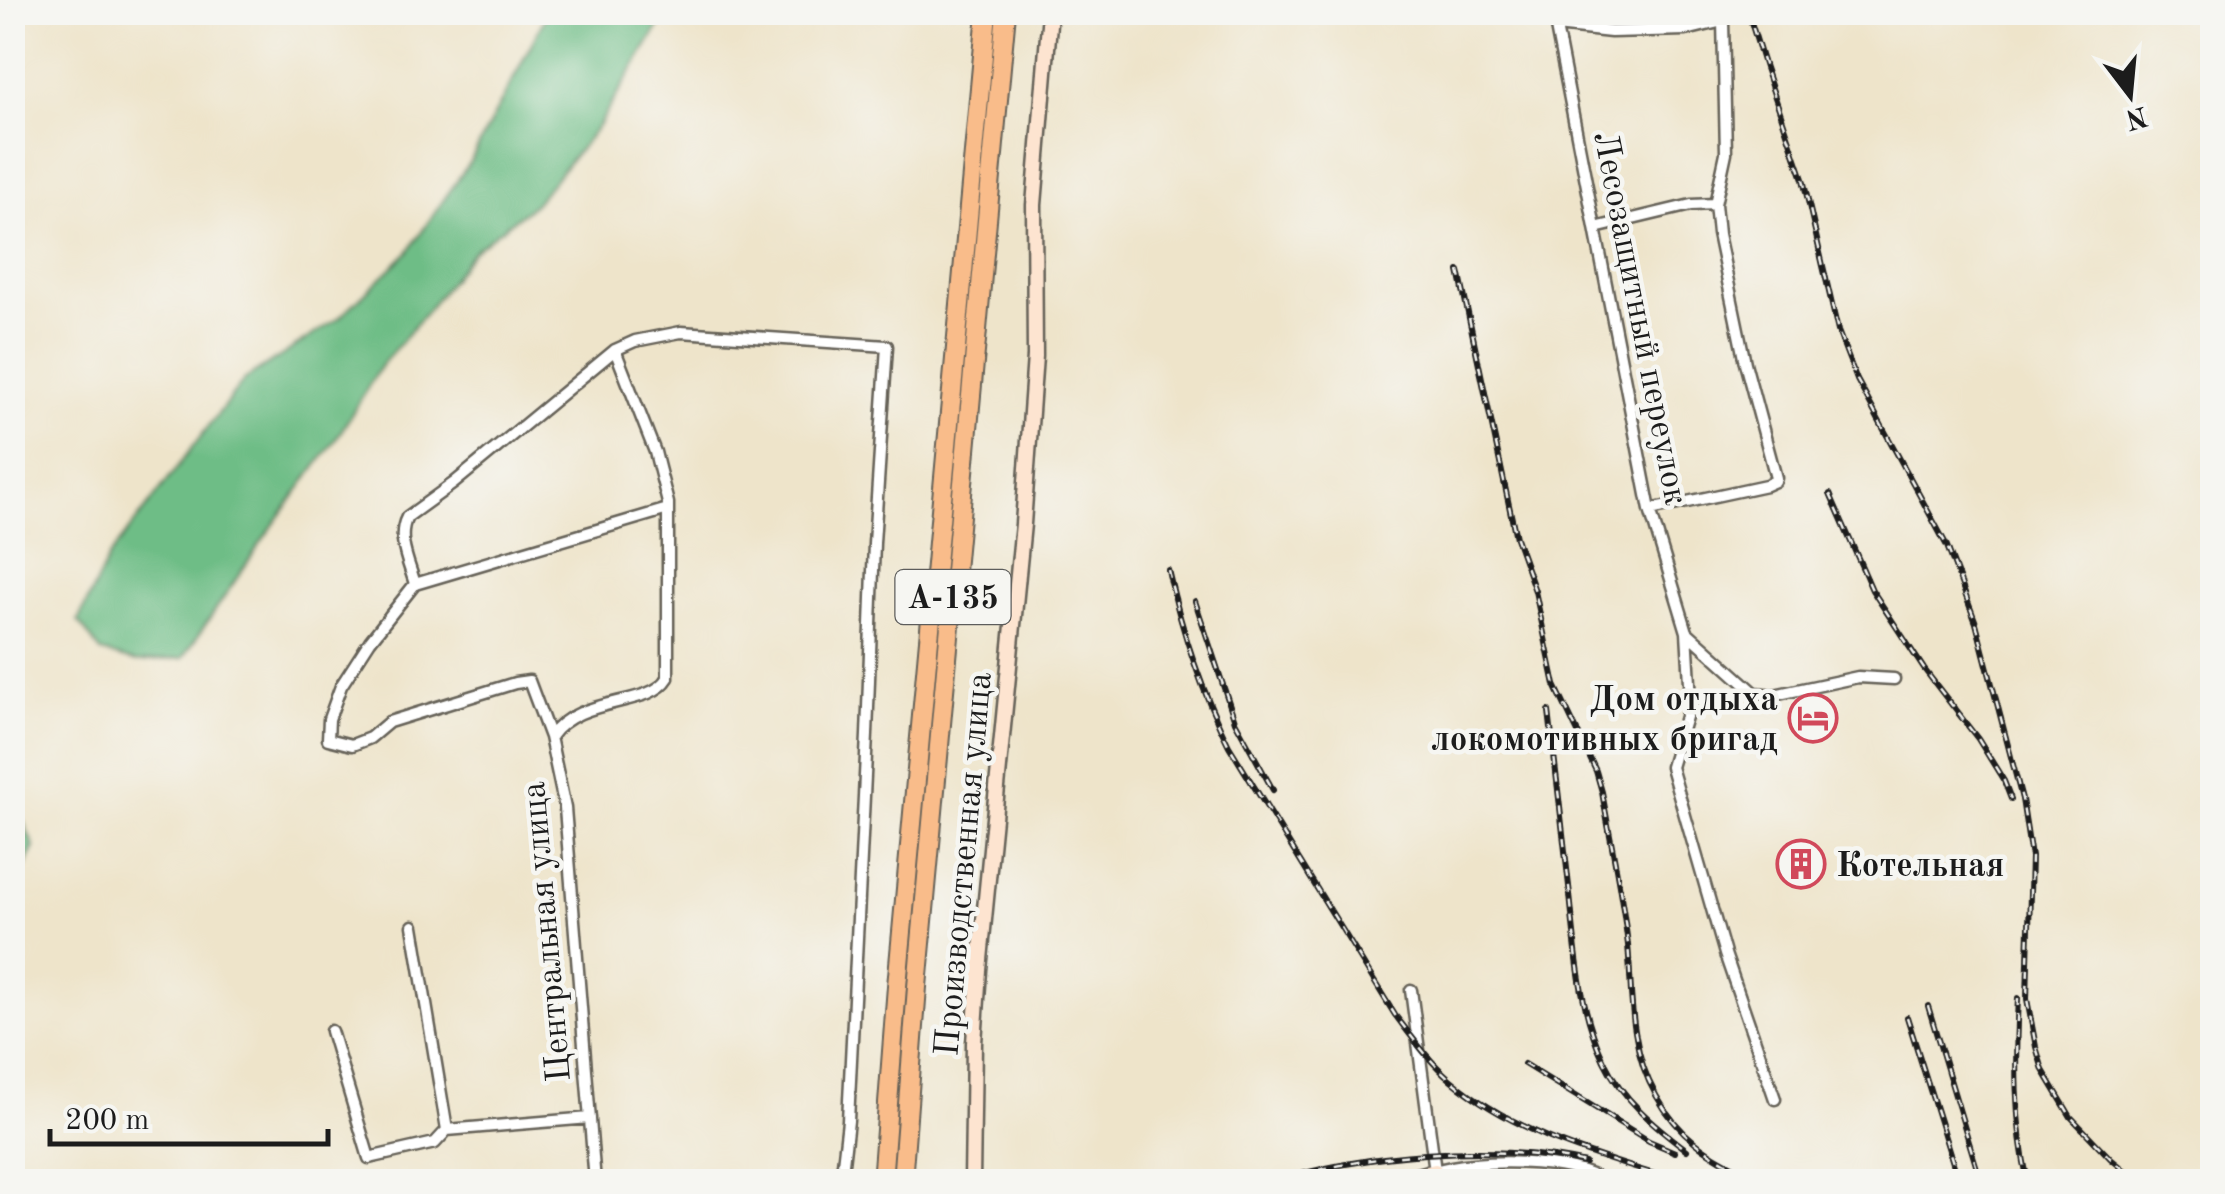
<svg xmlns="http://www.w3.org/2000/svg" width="2225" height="1194" viewBox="0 0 2225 1194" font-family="'Old Standard TT',serif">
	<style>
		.forest { fill: #6ebd86; stroke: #456c51; stroke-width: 2.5 }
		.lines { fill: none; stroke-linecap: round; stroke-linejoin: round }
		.street-casing { stroke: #666259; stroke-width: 15 }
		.secondary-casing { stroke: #666259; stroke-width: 19 }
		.highway-casing { stroke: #666259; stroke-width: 22 }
		.street { stroke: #fff; stroke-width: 10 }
		.secondary { stroke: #fde4d0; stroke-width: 14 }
		.highway { stroke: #f9bc8a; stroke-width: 18 }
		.rail-casing { stroke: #1c1c1c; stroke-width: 6 }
		.rail { stroke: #f6f6f2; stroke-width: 2.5; stroke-dasharray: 8; stroke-linecap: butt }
		.labels { text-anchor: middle; stroke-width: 9; stroke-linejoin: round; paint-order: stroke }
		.shield { fill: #f6f6f2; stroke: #5d5d5c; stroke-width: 2.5 }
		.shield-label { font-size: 32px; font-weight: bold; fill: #1c1c1c }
		.street-label { font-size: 35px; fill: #1c1c1c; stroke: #f6f6f2 }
		.poi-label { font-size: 35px; font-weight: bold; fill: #1c1c1c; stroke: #f6f6f2; text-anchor: end }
	</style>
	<rect width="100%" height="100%" fill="#f6f6f2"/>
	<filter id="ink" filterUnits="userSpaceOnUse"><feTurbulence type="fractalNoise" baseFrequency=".01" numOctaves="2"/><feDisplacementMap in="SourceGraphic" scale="20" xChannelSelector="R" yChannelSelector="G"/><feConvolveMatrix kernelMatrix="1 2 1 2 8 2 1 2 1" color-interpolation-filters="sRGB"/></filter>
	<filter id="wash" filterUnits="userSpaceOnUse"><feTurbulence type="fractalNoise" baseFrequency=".0048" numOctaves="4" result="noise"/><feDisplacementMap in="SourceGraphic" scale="40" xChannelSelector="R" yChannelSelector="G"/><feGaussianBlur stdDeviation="2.25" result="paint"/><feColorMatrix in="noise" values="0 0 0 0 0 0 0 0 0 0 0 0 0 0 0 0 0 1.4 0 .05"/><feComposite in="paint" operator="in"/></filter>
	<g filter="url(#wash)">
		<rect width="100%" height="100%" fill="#eee4ca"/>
		<path class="forest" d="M548 12 667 13 599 125 534 204 473 251 427 311 380 367 337 438 266 535 183 658 137 662 101 652 78 621 109 557 244 380 339 318 408 252 471 160Z
			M13 798 34 847 13 891Z"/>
	</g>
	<g filter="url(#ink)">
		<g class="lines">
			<g class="street-casing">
				<path id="street" d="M1553 12 1650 510 1687 632 1691 700 1671 767 1725 954 1775 1099
					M1556 26 1611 32 1686 30 1723 21 1726 153 1715 204 1718 234 1745 363 1776 478 1775 481 1766 485 1650 510
					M1595 228 1691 205 1715 204
					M415 584C409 563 396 538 407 517L454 483 615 350 635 341 681 332 887 346 874 543 867 735 848 1121 843 1164 838 1175 843 1182
					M1687 632 1755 693 1774 695 1858 677 1894 679
					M550 737C578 695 650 708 668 678V503L655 452 615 350
					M413 926 447 1130
					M1411 990 1435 1171C1476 1158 1569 1158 1605 1182
					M331 1031 369 1158 435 1143 447 1130
					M447 1130 590 1118
					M595 1182 565 808 550 737 529 681 515 683 389 722 370 738 352 745 328 739 329 719 341 686 370 641 415 584 668 509
					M800 1182 822 1175H838"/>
			</g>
			<g class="secondary-casing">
				<path id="secondary" d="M972 1182 974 1043 979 970 1023 524 1035 356 1034 205 1050 12
					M1396 1182 1435 1171 1437 1182"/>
			</g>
			<g class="highway-casing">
				<path id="highway" d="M882 1182 897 986 987 12
					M902 1182 917 987 1006 12"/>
			</g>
			<use href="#street" class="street"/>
			<use href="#secondary" class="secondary"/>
			<use href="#highway" class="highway"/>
			<g class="rail-casing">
				<path id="rail" d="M1748 12 1765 68 1803 179 1838 331 1857 380 1947 546 1976 623 2022 799 2031 857 2027 999 2036 1047 2043 1070 2071 1117 2111 1159 2139 1182
					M1459 271 1516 538 1535 591 1555 685 1596 771 1602 792C1611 843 1622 893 1628 945 1631 975 1630 1007 1636 1037 1642 1077 1664 1118 1696 1143 1716 1159 1740 1170 1763 1182
					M1830 494 1872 590 1924 669 1978 739 2004 781 2011 799
					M1168 570C1182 631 1201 690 1229 746L1395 1015C1412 1037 1429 1061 1450 1079 1515 1134 1600 1157 1680 1182
					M1195 601 1235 721 1273 790
					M1549 711C1556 773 1563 834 1570 895 1576 950 1579 1010 1604 1061 1622 1099 1654 1125 1687 1150
					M2018 998C2015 1059 2014 1121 2028 1182
					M1928 1006 1981 1182
					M1907 1017 1959 1182
					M1524 1064 1649 1141 1675 1152
					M1274 1182C1364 1153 1493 1142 1585 1163"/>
			</g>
			<use href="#rail" class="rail"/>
		</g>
	</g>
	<defs>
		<g id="hotel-ring" transform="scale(2.5)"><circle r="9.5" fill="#f6f6f2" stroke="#d1495b" stroke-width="1.5"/><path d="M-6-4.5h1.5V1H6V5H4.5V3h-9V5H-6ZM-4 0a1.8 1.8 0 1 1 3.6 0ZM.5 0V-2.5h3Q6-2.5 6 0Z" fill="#d1495b"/></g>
		<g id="building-ring" transform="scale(2.5)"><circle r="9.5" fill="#f6f6f2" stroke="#d1495b" stroke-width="1.5"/><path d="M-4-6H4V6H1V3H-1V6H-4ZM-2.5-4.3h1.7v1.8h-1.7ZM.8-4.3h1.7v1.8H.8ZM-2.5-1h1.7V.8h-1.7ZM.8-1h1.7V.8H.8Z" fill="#d1495b"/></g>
	</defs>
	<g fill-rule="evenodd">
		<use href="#hotel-ring" x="1813" y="718"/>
		<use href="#building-ring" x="1801" y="864"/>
	</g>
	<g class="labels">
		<rect class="shield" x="895.5" y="570" width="115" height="54" rx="8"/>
		<g class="shield-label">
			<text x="953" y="608">А-135</text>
		</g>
		<g class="street-label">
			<text transform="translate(1642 318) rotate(79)" y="12">Лесозащитный переулок</text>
			<text transform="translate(962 864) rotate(-85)" y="12">Производственная улица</text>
			<text transform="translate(545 932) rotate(-95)" y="12">Центральная улица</text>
		</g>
		<g class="poi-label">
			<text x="1778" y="710">Дом отдыха<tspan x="1778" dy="40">локомотивных бригад</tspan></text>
			<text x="1836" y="876" text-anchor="start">Котельная</text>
		</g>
	</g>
	<rect width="2225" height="1194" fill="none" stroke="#f6f6f2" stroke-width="50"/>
	<g transform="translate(2130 95) rotate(164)" stroke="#f6f6f2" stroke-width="8" paint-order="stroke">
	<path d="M0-8L18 38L0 25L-18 38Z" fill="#1c1c1c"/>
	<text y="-15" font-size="28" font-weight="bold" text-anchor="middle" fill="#1c1c1c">N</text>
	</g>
	<path d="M50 1129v15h278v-15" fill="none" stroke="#1c1c1c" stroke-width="5"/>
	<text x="65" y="1129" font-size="30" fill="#1c1c1c" stroke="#f6f6f2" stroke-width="8" paint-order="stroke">200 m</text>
</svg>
